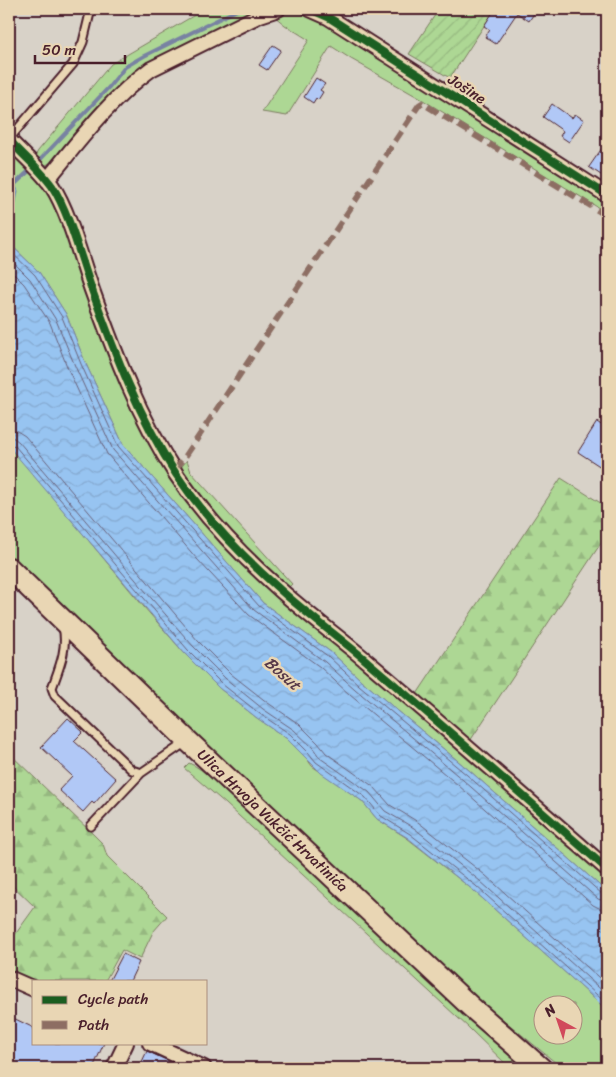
<svg xmlns="http://www.w3.org/2000/svg" width="616" height="1077" viewBox="0 0 616 1077" font-family="Sriracha,sans-serif">
	<style>
		.grass { fill: #add794; stroke: #7c7b60; fill-rule: evenodd }
		.forest { fill: url(#forest-firs); stroke: #7c7b60 }
		.garden { fill: url(#garden-furrows); stroke: #7c7b60 }
		.water { fill: url(#water-waves); stroke: #7882a2 }
		.lines { fill: none; stroke-linecap: round; stroke-linejoin: round }
		.shore { stroke: #69617a; stroke-width: 1 }
		.stream { stroke: #7882a2; stroke-width: 4 }
		.building { fill: #b1c8f6; stroke: #4a1f2b }
		.lane-casing { stroke: #4a1f2b; stroke-width: 11 }
		.street-casing { stroke: #4a1f2b; stroke-width: 18 }
		.secondary-casing { stroke: #4a1f2b; stroke-width: 24 }
		.lane { stroke: #e9d6b4; stroke-width: 7 }
		.street { stroke: #e9d6b4; stroke-width: 14 }
		.secondary { stroke: #e9d6b4; stroke-width: 20 }
		.quiet { stroke: #8d6e63; stroke-width: 6; stroke-dasharray: 12 6; stroke-linecap: butt }
		.cycleway-casing { stroke: #e9d6b4; stroke-width: 11 }
		.cycleway { stroke: #1b5e20; stroke-width: 8 }
		.labels { text-anchor: middle; stroke-width: 5; stroke-linejoin: round; paint-order: stroke }
		.street-label { font-size: 15px; fill: #4a1f2b; stroke: #e9d6b4 }
		.water-label { font-size: 16px; font-style: italic; fill: #563849; stroke: #e9d6b4 }
	</style>
	<defs>
		<pattern id="forest-firs" width="22" height="20" patternUnits="userSpaceOnUse" patternTransform="scale(1.25)"><rect width="22" height="20" fill="#add794"/><path d="M5 1l3.5 6h-7zM16 11l3.5 6h-7z" fill="#96b880"/></pattern>
		<pattern id="garden-furrows" width="10" height="10" patternUnits="userSpaceOnUse" patternTransform="scale(1.25)"><rect width="10" height="10" fill="#add794"/><path d="M-1 1l2-2M0 10L10 0M9 11l2-2" fill="none" stroke="#96b880"/></pattern>
		<pattern id="water-waves" width="16" height="10" patternUnits="userSpaceOnUse" patternTransform="scale(1.25)"><rect width="16" height="10" fill="#97c4f1"/><path d="M0 5q4-4 8 0t8 0" fill="none" stroke="#84a8cf"/></pattern>
	</defs>
	<rect width="100%" height="100%" fill="#d8d2c8"/>
	<filter id="ink" filterUnits="userSpaceOnUse"><feTurbulence type="fractalNoise" baseFrequency=".02" numOctaves="2"/><feDisplacementMap in="SourceGraphic" scale="10" xChannelSelector="R" yChannelSelector="G"/><feConvolveMatrix kernelMatrix="1 2 1 2 8 2 1 2 1" color-interpolation-filters="sRGB"/></filter>
	<g filter="url(#ink)">
		<path class="grass" d="M205 9H262L159 58 136 71 125 81 56 160 44 166 34 158 38 151 111 64Z
			M300 10 311 13 607 202V213L423 100 351 59 331 46 287 116 262 112 309 40 285 25 274 16Z
			M9 145 43 185 55 206 69 236 117 372 217 534 607 875V892L470 771 362 681 332 653 263 603 123 444 85 362 66 314 39 272 9 243 15 214 9 185Z
			M9 445 144 607 185 654 219 688 257 718 286 738 305 756 312 766 362 801 377 819 407 838 473 890 607 1010V1068H562L494 1012 475 1000 206 747 9 555ZM544 1004H574V1034H544Z
			M187 460 191 472 292 584 286 590 246 553 179 470Z
			M189 763C206 770 218 786 232 798 243 808 254 816 267 824L521 1062 525 1068H510L469 1028 226 804 184 768Z"/>
		<path class="forest" d="M561 478 607 507V534L470 741 415 697Z
			M9 753 95 836 103 844 107 856 167 916 153 932 140 959 122 950 105 981H34V982L9 971V943L35 907 9 882Z"/>
		<path class="garden" d="M439 9H495L450 78 409 54Z"/>
		<path class="water" d="M15 184 18 191 9 241V185Z
			M9 243 39 272 66 314 85 362 123 444 263 603 332 653 362 681 470 771 607 892V1010L473 890 408 838 377 819 362 801 321 773 286 738 257 718 219 688 185 654 10 448 9 445Z"/>
		<g class="lines">
			<path class="shore" d="M9 250 35 275 62 317 81 364 118 446 259 606 329 657 359 685 467 775 602 894 607 896
				M9 258 30 279 56 320 75 366 113 450 254 610 325 662 355 689 463 780 598 899 607 902
				M9 269 24 284 50 323 68 369 107 454 197 559 249 615 320 667 350 695 458 785 593 905 601 909 607 910
				M9 430 17 431 25 436 158 594 198 641 231 674 268 703 299 724 318 743 326 753 374 787 390 805 418 822 485 875 607 985
				M9 437 14 438 19 442 152 599 193 646 226 679 263 709 294 730 313 748 320 758 369 792 385 811 414 828 480 881 607 995
				M9 444 15 446 188 650 222 684 260 714 290 734 308 752 316 762 365 797 381 816 410 834 476 886 607 1004"/>
			<path class="stream" d="M39 161 109 87 125 67 144 56 239 9
				M15 184 30 170"/>
		</g>
		<path class="building" d="M495 9H537L529 21 517 13 496 44 485 37 490 30 484 26Z
			M273 45 281 50 267 70 259 65Z
			M316 78 325 84 320 90 323 92 318 100 316 98 313 103 304 97Z
			M552 104 572 118 575 114 584 120 569 142 560 136 563 131 543 117Z
			M607 141V179L589 167Z
			M597 422 607 429V457L601 467 578 452Z
			M68 718 83 732 74 741 116 779 94 804 92 802 83 812 59 790 72 776 41 747Z
			M123 954 139 962 130 981H109Z
			M9 1016 34 1028V1043H104L93 1068H9Z
			M147 1051 184 1068H139Z"/>
		<g class="lines">
			<g class="lane-casing">
				<path id="lane" d="M9 139 73 64 83 42 91 9
					M63 627C68 649 59 668 52 688L55 696 132 770 141 773
					M91 826 141 773 186 742"/>
			</g>
			<g class="street-casing">
				<path id="street" d="M310 9 328 17 607 195
					M9 140C23 155 40 169 52 186 69 212 81 259 92 290 115 354 139 417 176 474 204 516 239 553 276 586 305 613 339 637 369 663 449 731 528 800 607 869
					M47 180C79 141 110 99 151 69L260 15 278 9
					M9 978 34 989
					M150 1043 204 1068
					M114 1068 126 1043"/>
			</g>
			<g class="secondary-casing">
				<g id="secondary">
					<path id="s1" d="M9 568 188 741 471 1007 541 1068"/>
				</g>
			</g>
			<use href="#lane" class="lane"/>
			<use href="#street" class="street"/>
			<use href="#secondary" class="secondary"/>
			<path class="quiet" d="M174 470 183 460 419 105 422 103 607 216"/>
			<g class="cycleway-casing">
				<path id="cycleway" d="M310 9 328 17 607 195
					M9 140C23 155 40 169 52 186 69 212 81 259 92 290 115 354 139 417 176 474 204 516 239 553 276 586 305 613 339 637 369 663 449 731 528 800 607 869"/>
			</g>
			<use href="#cycleway" class="cycleway"/>
		</g>
	</g>
	<g class="labels">
		<g class="street-label">
			<text transform="translate(467 89) rotate(33)" y="5">Jošine</text>
			<text dy="5" stroke="none"><textPath href="#s1" startOffset="365">Ulica Hrvoja Vukčić Hrvatinića</textPath></text>
		</g>
		<g class="water-label">
			<text transform="translate(283 673) rotate(41)" y="6">Bosut</text>
		</g>
	</g>
	<rect width="616" height="1077" fill="none" stroke="#e9d6b4" stroke-width="30"/>
	<rect x="15" y="15" width="586" height="1047" fill="none" stroke="#4a1f2b" stroke-width="2" filter="url(#ink)"/>
	<rect x="32" y="980" width="175" height="65" fill="#e9d6b4" stroke="#a98d7d"/>
	<rect x="42" y="996" width="25" height="8" fill="#1b5e20" stroke="#a98d7d"/>
	<text x="78" y="1004" font-size="15" fill="#4a1f2b">Cycle path</text>
	<rect x="42" y="1021" width="25" height="8" fill="#8d6e63" stroke="#a98d7d"/>
	<text x="78" y="1030" font-size="15" fill="#4a1f2b">Path</text>
	<g transform="translate(558 1020) rotate(320)"><circle r="24" fill="#e9d6b4" stroke="#a98d7d"/>
	<path d="M0-4L9 19L0 12L-9 19Z" fill="#d1495b"/>
	<text y="-8" font-size="14" font-weight="bold" text-anchor="middle" fill="#4a1f2b">N</text>
	</g>
	<path d="M35 55v8h90v-8" fill="none" stroke="#4a1f2b" stroke-width="2.5"/>
	<text x="42" y="55" font-size="15" fill="#4a1f2b" stroke="#e9d6b4" stroke-width="4" paint-order="stroke">50 m</text>
</svg>
